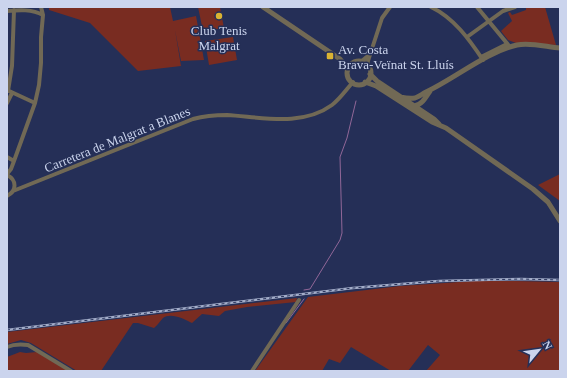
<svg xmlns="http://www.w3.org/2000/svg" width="567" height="378" viewBox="0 0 567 378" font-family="'Times New Roman',serif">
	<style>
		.green { fill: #792c21 }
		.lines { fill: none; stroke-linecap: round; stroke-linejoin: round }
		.stream { stroke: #916798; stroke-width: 1 }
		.minor { stroke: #716955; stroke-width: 4 }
		.tertiary { stroke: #716955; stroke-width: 5 }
		.rail-casing { stroke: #a3adc9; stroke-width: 2.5 }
		.rail { stroke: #252f57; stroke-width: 1; stroke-dasharray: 3; stroke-linecap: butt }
		.poi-dot { fill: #dab333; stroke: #252f57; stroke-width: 1.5 }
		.labels { text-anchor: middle; stroke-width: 3; stroke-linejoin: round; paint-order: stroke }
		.poi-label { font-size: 13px; fill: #cbd4ed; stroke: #252f57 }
		.street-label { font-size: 13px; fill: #cbd4ed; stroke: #252f57 }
	</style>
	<rect width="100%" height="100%" fill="#252f57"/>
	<path class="green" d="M49 7H170L173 21 196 16 204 60 181 61 175 30 181 66 138 71 90 23 49 10Z
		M198 7H220L224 28 203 31Z
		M526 7H545L556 45 516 43 508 40 501 31 512 21 508 13 510 12 512 15 526 10Z
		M233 37 237 60 209 65 205 41Z
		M560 174V201L538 185Z
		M474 281H515L560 282V371H426L440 355 428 345 408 371H391L351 347 340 363 329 359 322 371H255L308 297 400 286Z
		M297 298 296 302 247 307 225 311 219 316 202 314 192 323C185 319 170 312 163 318 160 321 158 325 154 328L138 323H133L101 371H77L31 343 21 340 7 344V332Z
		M20 352 26 353 37 352 68 371H7V357Z"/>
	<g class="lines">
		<path class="stream" d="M304 290 310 289 340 240 342 233 340 157 347 138 356 101
			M286 323 304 299"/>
		<path class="minor" d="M431 7C454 18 469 39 483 60
			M477 7 510 47
			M7 11C19 10 32 9 43 15
			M467 37 503 11 515 7
			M481 57 507 44
			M362 61 370 54
			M367 64 382 18 390 7
			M7 90 35 103
			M8 91 12 66 14 10
			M7 103 12 93
			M7 157 14 161
			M7 174 11 169 14 161 35 103 39 85 41 63V37L43 15 41 7
			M7 175C17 180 17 191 7 196
			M13 191 193 119C204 116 215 115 227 115 261 117 302 127 332 105 340 99 346 90 353 82
			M7 347C14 344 21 344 28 345L71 371
			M252 371 299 300"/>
		<path class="tertiary" d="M263 7 340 59 348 69
			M347 73a12 12 0 1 1 24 0a12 12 0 1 1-24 0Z
			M370 74 377 81 434 119 439 124
			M365 82 376 86 432 122 446 128 533 189 548 202 560 221
			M400 97C405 98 410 99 415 98 418 97 421 95 424 93 453 80 486 52 517 45 530 42 547 47 560 48
			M414 106C422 105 426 97 430 91"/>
		<g class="rail-casing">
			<path id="rail" d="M7 330 353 288 439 281 521 279 560 280"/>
		</g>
		<use href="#rail" class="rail"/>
	</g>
	<g class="poi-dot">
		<circle cx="219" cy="16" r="4"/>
		<rect x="326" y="52" width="8" height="8" rx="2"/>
	</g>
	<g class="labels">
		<g class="poi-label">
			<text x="219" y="35">Club Tenis<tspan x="219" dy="15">Malgrat</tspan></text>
			<text x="338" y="54" text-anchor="start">Av. Costa<tspan x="338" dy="15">Brava-Veïnat St. Lluís</tspan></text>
		</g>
		<g class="street-label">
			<text transform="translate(117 139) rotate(-22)" y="5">Carretera de Malgrat a Blanes</text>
		</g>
	</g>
	<rect width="567" height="378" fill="none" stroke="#cbd4ed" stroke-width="16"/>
	<g transform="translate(539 350) rotate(61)" stroke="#252f57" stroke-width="3" paint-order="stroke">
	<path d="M0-3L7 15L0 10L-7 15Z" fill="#cbd4ed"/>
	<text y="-6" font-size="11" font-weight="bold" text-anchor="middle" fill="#cbd4ed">N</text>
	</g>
</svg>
